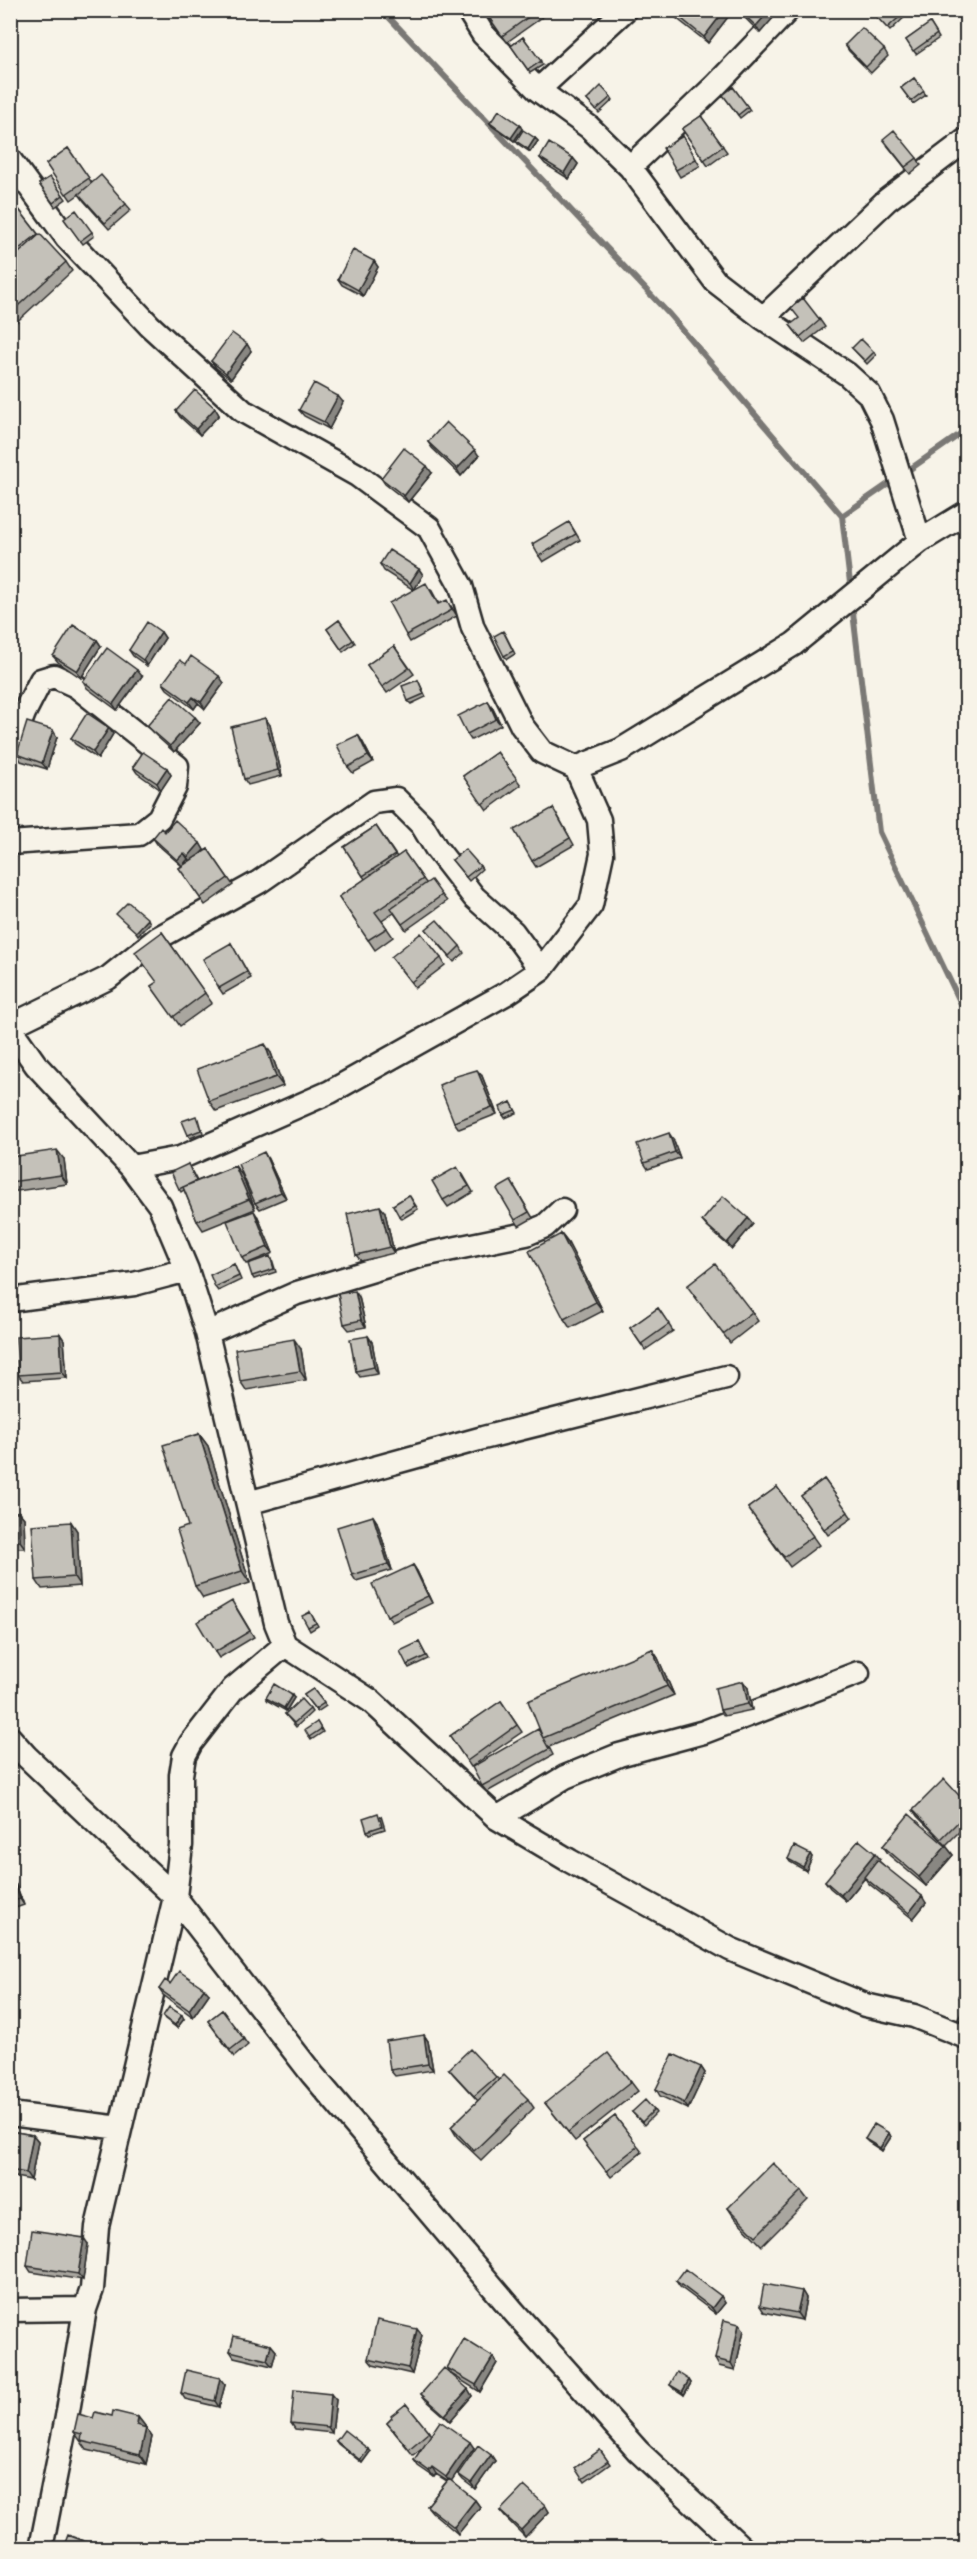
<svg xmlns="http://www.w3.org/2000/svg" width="977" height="2559" viewBox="0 0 977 2559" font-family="Dekko,sans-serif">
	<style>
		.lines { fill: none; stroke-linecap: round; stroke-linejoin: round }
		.stream { stroke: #7a7874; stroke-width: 6 }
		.minor-casing { stroke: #2b2b2b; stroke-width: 27 }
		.minor { stroke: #f7f3e8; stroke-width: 22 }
		.wall { fill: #a9a69f; stroke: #2b2b2b; stroke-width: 1.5 }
		.shaded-wall { fill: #898782; stroke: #2b2b2b; stroke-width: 1.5 }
		.building { fill: #c4c1b9; stroke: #2b2b2b; stroke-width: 1.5 }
	</style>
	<rect width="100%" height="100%" fill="#f7f3e8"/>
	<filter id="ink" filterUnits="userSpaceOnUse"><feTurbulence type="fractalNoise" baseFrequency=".0167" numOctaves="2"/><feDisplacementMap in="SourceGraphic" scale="12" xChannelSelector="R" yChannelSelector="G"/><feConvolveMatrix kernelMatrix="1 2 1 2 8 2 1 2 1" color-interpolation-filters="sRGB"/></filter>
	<g filter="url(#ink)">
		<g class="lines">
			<path class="stream" d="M382 10 668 313 842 516 851 591
				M903 474 966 430
				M842 516 894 480
				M852 604 879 832 966 1014"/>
			<g class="minor-casing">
				<path id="minor" d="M468 10 483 34 538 90
					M625 10 538 90 589 127 630 167 715 281 763 318 847 374 869 394 882 420 920 541
					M10 160 67 238 150 326 243 411 357 475 429 528 461 586 473 628 522 726 542 752 576 768
					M630 167 715 86 788 10
					M763 318 887 200 966 140
					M10 749 24 713 41 680 54 676 76 686 177 766 175 787 159 818 139 834 10 843
					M10 1026 108 978 158 938 259 882 374 802 396 799 422 825 436 848 474 897 513 932 541 970
					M10 1028 36 1065 131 1167 160 1206 187 1270 207 1333 276 1623 285 1645 371 1701 497 1818 570 1861 730 1949 865 2005 914 2016 966 2037
					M131 1167 180 1158 330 1092 507 993 541 970 591 905 602 854 599 820 576 768 621 750 794 644 920 541 966 513
					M10 1300 134 1284 187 1270
					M207 1333 297 1293 423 1255 526 1234 545 1226 562 1210
					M248 1503 483 1438 726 1377
					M10 1738 26 1756 175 1897 312 2074 514 2312 638 2451 742 2548
					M497 1818 565 1777 619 1755 704 1732 858 1673
					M10 2114 120 2128
					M10 2310 85 2309 92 2289 97 2227 175 1897 181 1845V1775L184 1756 191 1743 233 1689 285 1645
					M41 2548 67 2417 85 2309"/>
			</g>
			<use href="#minor" class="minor"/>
		</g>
		<path class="wall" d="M484 10H546L548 13 507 42Z
			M669 10H723L728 17 708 43 671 14Z
			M737 10H780L760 33Z
			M905 12 907 15 890 31 876 16Z
			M930 23 939 38 916 54 906 40Z
			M523 37 543 65 530 73 511 46Z
			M845 45 884 49 888 56 871 73 849 51Z
			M914 78 926 95 913 104 901 88Z
			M733 87 750 110 740 118 723 95Z
			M611 97 613 100 599 113 587 100Z
			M701 116 727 152 708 166 682 129Z
			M490 123 522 129 514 141 492 126Z
			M683 136 700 166 680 177 676 170Z
			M535 138 538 141 530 152 518 144 516 141Z
			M887 145 917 158 921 165 910 174Z
			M68 148 92 183 126 204 131 210 109 229 84 201 79 194 81 193 71 200 46 164Z
			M540 158H573L578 164 569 179 545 164Z
			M50 177 66 199 55 207 39 184Z
			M10 198 39 235 66 262 72 271 10 328Z
			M64 219 92 232 94 236 83 244Z
			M374 261 378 267 363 296 342 285 338 279Z
			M820 320 825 327 804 343 790 325Z
			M247 344 251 351 231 379 216 368 211 361Z
			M852 348 874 352 876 355 867 364Z
			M343 402 329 429 304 416 299 410Z
			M215 408 219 415 200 435 180 417 176 411Z
			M428 442 479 456 461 476 432 448Z
			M432 473 408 502 385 484 381 478Z
			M569 522 580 540 543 562 539 556Z
			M380 564 419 569 423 575 414 589H431L439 604 451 606 457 616 410 642 406 635 414 590 384 571Z
			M339 620 355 643 343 652 327 629Z
			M161 632 165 638 147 666 133 656 129 650Z
			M505 634 515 654 507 659 504 656Z
			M97 640 101 646 81 678 58 662 53 656Z
			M394 646 414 674 387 693 367 665Z
			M186 664 224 683 205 709 198 703 194 709 167 689 163 683Z
			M142 676 117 710 87 688 83 681Z
			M418 680 426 697 411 704 408 701Z
			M488 701 492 707 501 725 471 740 467 734Z
			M195 717 200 723 174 752 152 732 147 726Z
			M265 718 270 725 282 776 248 785 244 779Z
			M109 728 113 734 98 759 75 744 71 738Z
			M358 735 362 741 373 762 353 773 348 767Z
			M57 737 47 769 21 761 17 754Z
			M497 752 521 785 487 810 463 776Z
			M133 767 167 768 171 775 161 790 137 773Z
			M557 814 574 845 536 867 532 861Z
			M376 826 397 857 404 852 426 883 442 895 447 901 406 930 394 913 382 921 393 937 375 950 339 897 365 879 344 847Z
			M165 832 200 843 204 850 201 853 208 849 233 885 205 905 179 868 190 861 188 859 182 866 157 844 153 838Z
			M452 860 480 866 482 869 469 881Z
			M426 929 460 946 464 953 454 962Z
			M162 932 212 1003 180 1026 151 986 157 982Z
			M231 943 251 978 223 994 219 988Z
			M441 958 445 965 415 988 396 963Z
			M271 1053 283 1086 216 1111 209 1101Z
			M482 1076 497 1114 459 1129 454 1122Z
			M511 1102 517 1113 505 1118 503 1115Z
			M199 1119 203 1133 190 1138 188 1135Z
			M673 1139 680 1158 648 1169 644 1163Z
			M10 1157 64 1159 67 1184 10 1192Z
			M268 1159 286 1198 260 1209 255 1203Z
			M188 1164 197 1181 235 1166 242 1175 255 1209 203 1230 197 1221 184 1190 181 1192 179 1189Z
			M462 1173 473 1192 448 1207 443 1200Z
			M511 1181 533 1218 519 1226 515 1220Z
			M409 1195 418 1209 402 1219 393 1205Z
			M385 1212 394 1253 361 1261 356 1255Z
			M258 1217 273 1253 246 1264 242 1258Z
			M748 1218 753 1224 732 1249 707 1227 702 1221Z
			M561 1234 568 1243 603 1311 570 1328 564 1319Z
			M272 1259 276 1272 254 1279 252 1276Z
			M234 1264 241 1280 218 1291 215 1287Z
			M694 1295 752 1312 758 1321 730 1343Z
			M359 1297 366 1327 349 1330 344 1324Z
			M658 1308 673 1331 645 1350 630 1328Z
			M60 1334 64 1340 67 1378 23 1381 18 1375Z
			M368 1336 372 1342 378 1374 360 1377 356 1371Z
			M301 1349 306 1380 246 1390 240 1381Z
			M199 1434 208 1446 250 1583 203 1598 195 1586 188 1526Z
			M824 1479 852 1518 828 1535 801 1496Z
			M777 1487 819 1545 790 1567 748 1508Z
			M10 1512H19L24 1518 25 1548H10Z
			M373 1516 377 1522 392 1570 356 1581 352 1575Z
			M71 1522 77 1531 80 1586 42 1589 36 1580Z
			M413 1565 417 1571 432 1603 392 1622 387 1616Z
			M236 1607 254 1637 219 1658 215 1652Z
			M310 1612 318 1626 310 1631 308 1627Z
			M419 1642 428 1659 409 1668 407 1665Z
			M652 1649 658 1658 674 1695 549 1747 553 1755 487 1792 482 1786Z
			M748 1688 752 1710 724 1716 720 1710Z
			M313 1689 326 1706 317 1712 304 1695Z
			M266 1698H294L286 1711 268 1701Z
			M501 1701 522 1732 471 1767 450 1736Z
			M310 1709 312 1712 296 1727 285 1714Z
			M317 1722 323 1732 311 1740 309 1737Z
			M966 1803V1825L946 1845 917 1816 913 1810Z
			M381 1816 385 1829 369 1834 367 1831Z
			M883 1846H946L953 1855 926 1886 889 1855Z
			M810 1854 812 1857 806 1871 790 1862 788 1859Z
			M880 1859 879 1861 926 1903 913 1919 868 1883 865 1878 846 1901 830 1888 825 1881Z
			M10 1880 16 1885 24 1905 10 1910Z
			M170 1984 209 1994 193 2017 163 1995 159 1989Z
			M222 2010 248 2045 234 2057 208 2021Z
			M163 2016 184 2019 177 2028 165 2019Z
			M424 2035 428 2041 433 2070 395 2076 390 2070Z
			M701 2067 705 2073 688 2109 660 2096 656 2089Z
			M449 2069 496 2077 499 2080 528 2099 534 2108 481 2160 457 2137 451 2127 478 2101 454 2075Z
			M631 2082 638 2091 575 2141 545 2103Z
			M654 2110 656 2113 644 2125 632 2112Z
			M615 2116 642 2152 611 2177 583 2141Z
			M10 2131 33 2135 38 2141 31 2180 10 2176Z
			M889 2133 891 2137 882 2151 868 2142 865 2139Z
			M801 2191 808 2200 762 2246 734 2217 728 2208Z
			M88 2244 83 2280 31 2272 27 2266Z
			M676 2281 721 2296 725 2303 716 2314 680 2287Z
			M802 2291 806 2298 802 2320 764 2312 760 2306Z
			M739 2324 744 2330 735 2370 719 2366 715 2359Z
			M422 2335 412 2374 373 2365 368 2359Z
			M271 2345 276 2351 272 2366 234 2357 230 2351Z
			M497 2363 480 2392 451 2374 447 2368Z
			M689 2380 691 2383 684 2395 673 2388 670 2385Z
			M225 2385 219 2407 185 2399 181 2393Z
			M468 2389 472 2396 450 2421 426 2400 421 2394Z
			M336 2400 332 2433 295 2429 291 2423Z
			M406 2404 431 2435 474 2448 451 2481 475 2500 480 2507 458 2534 432 2512 427 2506 447 2481 436 2474 434 2477 418 2466 414 2460 423 2447 413 2455 387 2423Z
			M112 2416 138 2417 145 2426V2427L146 2428 152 2437 146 2464 87 2450 74 2432 93 2418Z
			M336 2441 370 2452 362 2463 338 2444Z
			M600 2450 610 2464 585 2482 575 2468Z
			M491 2455 495 2461 475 2489 463 2480 458 2474Z
			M545 2505 549 2512 525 2537 505 2517 500 2511Z"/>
		<path class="shaded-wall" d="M770 10H780L760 33 756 26Z
			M724 11 728 17 708 43 704 37Z
			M520 125 522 129 514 141 511 138Z
			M535 138 538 141 530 152 528 149Z
			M573 158 578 164 569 179 564 173Z
			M374 261 378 267 363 296 358 290Z
			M247 344 251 351 231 379 226 373Z
			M338 396 343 402 329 429 324 422Z
			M215 408 219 415 200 435 196 429Z
			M475 450 479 456 461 476 457 469Z
			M427 466 432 473 408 502 404 496Z
			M419 569 423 575 414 590 410 583Z
			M161 632 165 638 147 666 143 660Z
			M97 640 101 646 81 678 77 671Z
			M137 670 142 676 117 710 113 704Z
			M219 676 224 683 205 709 201 702Z
			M10 687 13 691 10 695Z
			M193 697 198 703 194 709 189 702Z
			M488 701 492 707 501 725 496 719Z
			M195 717 200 723 174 752 170 746Z
			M265 718 270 725 282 776 278 770Z
			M109 728 113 734 98 759 93 752Z
			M53 730 57 737 47 769 42 763Z
			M358 735 362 741 373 762 368 756Z
			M167 768 171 775 161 790 157 783Z
			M200 843 204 850 192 863 188 857Z
			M184 853 188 859 182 866 177 860Z
			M148 919 150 923 138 935 136 932Z
			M265 1044 271 1053 283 1086 276 1077Z
			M477 1070 482 1076 497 1114 492 1107Z
			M669 1133 673 1139 680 1158 675 1152Z
			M57 1150 64 1159 67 1184 61 1175Z
			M264 1152 268 1159 286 1198 281 1192Z
			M235 1166 242 1175 255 1209 249 1199Z
			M380 1206 385 1212 394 1253 390 1247Z
			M254 1211 258 1217 273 1253 268 1247Z
			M748 1218 753 1224 732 1249 727 1243Z
			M561 1234 568 1243 603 1311 596 1302Z
			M355 1291 359 1297 366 1327 361 1320Z
			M60 1334 64 1340 67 1378 62 1372Z
			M368 1336 372 1342 378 1374 374 1367Z
			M294 1339 301 1349 306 1380 300 1371Z
			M199 1434 208 1446 250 1583 242 1571Z
			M19 1512 24 1518 25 1548 20 1541Z
			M373 1516 377 1522 392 1570 388 1564Z
			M71 1522 77 1531 80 1586 74 1577Z
			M413 1565 417 1571 432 1603 428 1596Z
			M652 1649 658 1658 674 1695 667 1686Z
			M743 1681 748 1688 752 1710 748 1704Z
			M292 1695 294 1698 286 1711 284 1708Z
			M946 1846 953 1855 926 1886 919 1877Z
			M875 1853 880 1859 846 1901 841 1895Z
			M810 1854 812 1857 806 1871 803 1867Z
			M12 1879 16 1885 24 1905 20 1899Z
			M922 1896 926 1903 913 1919 909 1913Z
			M204 1988 209 1994 193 2017 189 2010Z
			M182 2015 184 2019 177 2028 175 2025Z
			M424 2035 428 2041 433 2070 428 2064Z
			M701 2067 705 2073 688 2109 684 2103Z
			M889 2133 891 2137 882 2151 880 2148Z
			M33 2135 38 2141 31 2180 26 2173Z
			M84 2238 88 2244 83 2280 78 2274Z
			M802 2291 806 2298 802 2320 797 2313Z
			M721 2296 725 2303 716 2314 712 2308Z
			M739 2324 744 2330 735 2370 731 2363Z
			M417 2329 422 2335 412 2374 408 2368Z
			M271 2345 276 2351 272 2366 267 2360Z
			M493 2357 497 2363 480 2392 476 2385Z
			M220 2378 225 2385 219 2407 215 2401Z
			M689 2380 691 2383 684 2395 682 2392Z
			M468 2389 472 2396 450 2421 445 2415Z
			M331 2394 336 2400 332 2433 328 2427Z
			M138 2417 145 2426 143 2435 137 2425Z
			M146 2428 152 2437 146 2464 140 2455Z
			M470 2442 474 2448 450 2483 446 2477Z
			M368 2449 370 2452 362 2463 360 2460Z
			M491 2455 495 2461 475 2489 471 2483Z
			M432 2467 436 2474 434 2477 429 2471Z
			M475 2500 480 2507 458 2534 454 2527Z
			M545 2505 549 2512 525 2537 521 2530Z"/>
		<path class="building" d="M484 10H538L502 36Z
			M671 10H723L724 11 704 37Z
			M739 10H770L756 26Z
			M881 10H904L905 12 887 28 876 16Z
			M930 23 937 34 913 51 906 40Z
			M862 28 884 49 866 67 845 45Z
			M523 37 541 61 528 70 511 46Z
			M914 78 924 91 911 101 901 88Z
			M966 85V96L961 89Z
			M601 86 611 97 596 110 587 100Z
			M733 87 748 107 738 115 723 95Z
			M499 110 520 125 511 138 490 123Z
			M701 116 723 146 704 160 682 129Z
			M523 130 535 138 528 149 516 141Z
			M894 130 917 158 905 167 883 139Z
			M683 136 696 159 676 170 663 148Z
			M549 143 573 158 564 173 540 158Z
			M68 148 89 178 66 194 46 164Z
			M101 175 126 204 105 223 79 194Z
			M50 177 63 195 53 203 39 184Z
			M10 198 38 234 10 256Z
			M76 210 92 232 80 241 64 219Z
			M40 234 66 262 10 313V261Z
			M353 250 374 261 358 290 338 279Z
			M803 298 820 320 800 337 790 325 799 318 791 308Z
			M232 333 247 344 226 373 211 361Z
			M861 339 874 352 865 361 852 348Z
			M314 383 338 396 324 422 299 410Z
			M195 390 215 408 196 429 176 411Z
			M446 422 475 450 457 469 428 442Z
			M404 448 427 466 404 496 381 478Z
			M569 522 576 534 539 556 532 544Z
			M389 550 419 569 410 583 380 564Z
			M426 583 438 604 447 600 452 610 406 635 389 603Z
			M339 620 353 640 341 649 327 629Z
			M147 622 161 632 143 660 129 650Z
			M73 625 97 640 77 671 53 656Z
			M503 631 513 651 504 656 494 636Z
			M394 646 409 668 382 687 367 665Z
			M107 648 137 670 113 704 83 681Z
			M191 656 219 676 201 702 193 697 189 702 163 683 180 660 186 664Z
			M418 680 424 694 408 701 402 686Z
			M172 697 195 717 170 746 147 726Z
			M488 701 496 719 467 734 458 716Z
			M87 713 109 728 93 752 71 738Z
			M265 718 278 770 244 779 231 727Z
			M27 722 53 730 42 763 17 754Z
			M358 735 368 756 348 767 337 745Z
			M143 752 167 768 157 783 133 767Z
			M497 752 517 779 482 804 463 776Z
			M553 808 570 838 532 861 514 830Z
			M175 820 200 843 188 857 184 853 177 860 153 838 161 828 165 832Z
			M376 826 395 855 363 876 344 847Z
			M208 849 228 878 200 898 179 868Z
			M465 849 480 866 466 877 452 860Z
			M404 852 423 879 375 912 387 928 368 940 339 897Z
			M431 880 442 895 402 924 391 908Z
			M128 902 148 919 136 932 116 914Z
			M437 920 460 946 450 956 426 929Z
			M162 932 205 993 173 1017 151 986 157 982 135 952Z
			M421 933 441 958 411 982 391 957Z
			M231 943 247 972 219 988 203 959Z
			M265 1044 276 1077 209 1101 197 1069Z
			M477 1070 492 1107 454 1122 439 1085 453 1079V1077Z
			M511 1102 515 1110 503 1115 500 1107Z
			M196 1116 201 1130 188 1135 182 1121Z
			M669 1133 675 1152 644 1163 637 1144Z
			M57 1150 61 1175 10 1182V1157Z
			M264 1152 281 1192 255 1203 238 1164Z
			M188 1164 196 1181 179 1189 171 1172Z
			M235 1166 249 1199 197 1221 183 1187Z
			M457 1167 469 1186 443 1200 432 1181Z
			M511 1181 529 1212 515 1220 497 1189Z
			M409 1195 415 1206 399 1216 393 1205Z
			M723 1196 748 1218 727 1243 702 1221Z
			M380 1206 390 1247 356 1255 347 1214Z
			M254 1211 268 1247 242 1258 227 1221Z
			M561 1234 596 1302 564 1319 529 1251Z
			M270 1256 274 1269 252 1276 248 1264Z
			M234 1264 239 1276 215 1287 210 1275Z
			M715 1264 752 1312 723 1334 687 1286Z
			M355 1291 361 1320 344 1324 338 1294Z
			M658 1308 669 1324 641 1344 630 1328Z
			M60 1334 62 1372 18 1375 16 1337Z
			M368 1336 374 1367 356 1371 350 1339Z
			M294 1339 300 1371 240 1381 235 1349Z
			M199 1434 242 1571 195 1586 177 1530 188 1526 163 1445Z
			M824 1479 848 1512 824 1529 801 1496Z
			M777 1487 813 1536 784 1557 748 1508Z
			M10 1512H19L20 1541 10 1542Z
			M373 1516 388 1564 352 1575 337 1527Z
			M71 1522 74 1577 36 1580 32 1525Z
			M413 1565 428 1596 387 1616 372 1584Z
			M232 1601 250 1631 215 1652 197 1622Z
			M310 1612 316 1623 308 1627 302 1616Z
			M419 1642 426 1656 407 1665 400 1651Z
			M652 1649 667 1686 543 1738 528 1701Z
			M743 1681 748 1704 720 1710 715 1688Z
			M274 1684 292 1695 284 1708 266 1698Z
			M313 1689 324 1703 315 1709 304 1695Z
			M301 1699 310 1709 294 1723 285 1714Z
			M501 1701 517 1725 467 1761 450 1736Z
			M317 1722 321 1729 309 1737 305 1730Z
			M538 1729 549 1749 482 1786 472 1767Z
			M944 1779 966 1803V1814L941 1839 913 1810Z
			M378 1813 382 1826 367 1831 363 1818Z
			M909 1814 946 1846 919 1877 883 1846Z
			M859 1840 875 1853 841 1895 825 1881Z
			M794 1846 810 1854 803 1867 788 1859Z
			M877 1860 922 1896 909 1913 864 1877Z
			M12 1879 20 1899 10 1902V1880Z
			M179 1971 204 1988 189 2010 159 1989 165 1980 170 1984Z
			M966 1984V2002L958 1996Z
			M966 2005V2021L965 2023 958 2019Z
			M169 2007 182 2015 175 2025 163 2016Z
			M222 2010 244 2039 230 2050 208 2021Z
			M424 2035 428 2064 390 2070 386 2041Z
			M470 2049 496 2077 474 2096 449 2069Z
			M608 2053 631 2082 568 2132 545 2103Z
			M673 2054 701 2067 684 2103 656 2089Z
			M504 2075 528 2099 474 2151 451 2127Z
			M645 2100 654 2110 642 2122 632 2112Z
			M615 2116 638 2146 606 2171 583 2141Z
			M874 2124 889 2133 880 2148 865 2139Z
			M10 2131 33 2135 26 2173 10 2170Z
			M773 2163 801 2191 756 2236 728 2208Z
			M32 2230 84 2238 78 2274 27 2266Z
			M685 2269 721 2296 712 2308 676 2281Z
			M764 2284 802 2291 797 2313 760 2306Z
			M377 2320 417 2329 408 2368 368 2359Z
			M724 2320 739 2324 731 2363 715 2359Z
			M234 2336 271 2345 267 2360 230 2351Z
			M464 2339 493 2357 476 2385 447 2368Z
			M444 2368 468 2389 445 2415 421 2394Z
			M186 2370 220 2378 215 2401 181 2393Z
			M677 2372 689 2380 682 2392 670 2385Z
			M294 2390 331 2394 328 2427 291 2423Z
			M406 2404 429 2432 409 2449 387 2423 392 2418 391 2416Z
			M113 2411 138 2417 137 2425 146 2428 140 2455 81 2441 82 2434 74 2432 78 2414 93 2418 95 2412 112 2416Z
			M440 2421 470 2442 446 2477 432 2467 429 2471 414 2460Z
			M344 2430 368 2449 360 2460 336 2441Z
			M478 2445 491 2455 471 2483 458 2474Z
			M600 2450 608 2461 582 2479 575 2468Z
			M449 2479 475 2500 454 2527 427 2506Z
			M524 2486 545 2505 521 2530 500 2511Z
			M68 2535 102 2548H56L57 2546 63 2548Z
			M321 2539 340 2548H308L311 2543 317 2546Z"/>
	</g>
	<rect width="977" height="2559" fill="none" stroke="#f7f3e8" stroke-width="36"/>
	<rect x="18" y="18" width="941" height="2523" fill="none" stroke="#2b2b2b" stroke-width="2" filter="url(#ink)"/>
</svg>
